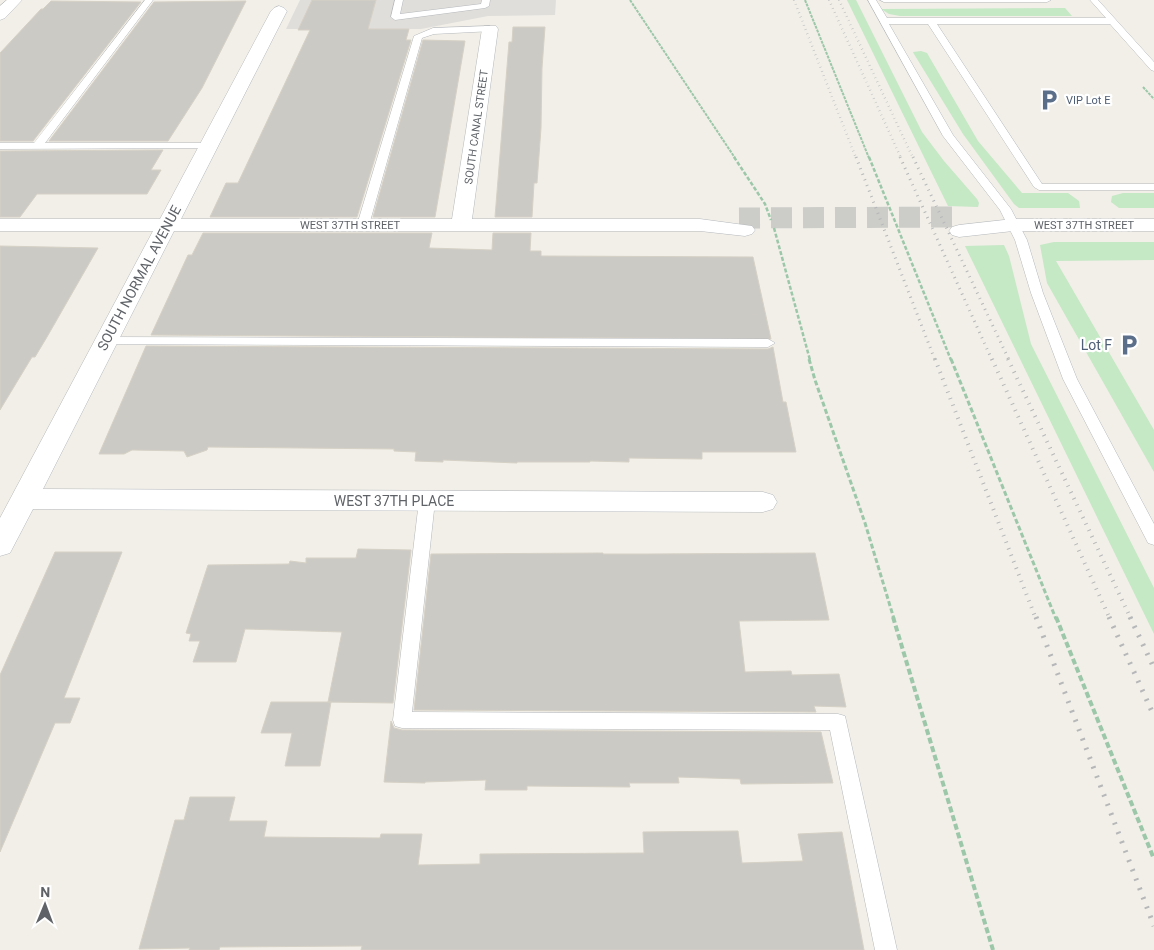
<svg xmlns="http://www.w3.org/2000/svg" width="1154" height="950" viewBox="0 0 1154 950" font-family="Roboto,sans-serif">
	<style>
		.industrial { fill: #e0deda }
		.green { fill: #c5e8c5 }
		.building { fill: #cccac5; stroke: #d6d1c6 }
		.lines { fill: none; stroke-linecap: round; stroke-linejoin: round }
		.street-tunnel { stroke: #ccccc8; stroke-width: 21; stroke-dasharray: 21 11; stroke-linecap: butt }
		.lane-casing { stroke: #b5b8bc; stroke-width: 1 }
		.street-casing { stroke: #b5b8bc; stroke-width: 1 }
		.path-far3 { stroke: #9cc7a9; stroke-width: 2; stroke-dasharray: 3 1; stroke-linecap: butt }
		.path-far2 { stroke: #9cc7a9; stroke-width: 2.5; stroke-dasharray: 4 2; stroke-linecap: butt }
		.path-far1 { stroke: #9cc7a9; stroke-width: 3; stroke-dasharray: 5 2.5; stroke-linecap: butt }
		.path { stroke: #9cc7a9; stroke-width: 4; stroke-dasharray: 6 3; stroke-linecap: butt }
		.lane { fill: #fff; fill-rule: evenodd }
		.street { fill: #fff; fill-rule: evenodd }
		.rail-far3 { stroke: #b6b7b8; stroke-width: 2.5; stroke-dasharray: 0.5 4; stroke-linecap: butt }
		.rail-far2 { stroke: #b6b7b8; stroke-width: 3; stroke-dasharray: 1 5; stroke-linecap: butt }
		.rail-far1 { stroke: #b6b7b8; stroke-width: 4; stroke-dasharray: 1 6; stroke-linecap: butt }
		.rail { stroke: #b6b7b8; stroke-width: 5; stroke-dasharray: 2 8; stroke-linecap: butt }
		.labels { text-anchor: middle; stroke-width: 4.5; stroke-linejoin: round; paint-order: stroke }
		.far-service-label { font-size: 11px; fill: #4e5e75; stroke: #fff; text-anchor: start }
		.far-street-label { font-size: 11px; fill: #5f6368; stroke: #fff }
		.street-label { font-size: 14px; fill: #5f6368; stroke: #fff }
		.service-label { font-size: 14px; fill: #4e5e75; stroke: #fff; text-anchor: end }
	</style>
	<rect width="100%" height="100%" fill="#f1efe8"/>
	<path class="industrial" d="M300 0H556L555 15 488 16 421 29H286Z"/>
	<path class="green" d="M847 0H856L922 132 944 161 977 199 979 203 978 207 948 206Z
		M1065 8 1072 16H900L889 14 881 9Z
		M921 51 927 53 978 141 1022 193H1068L1079 201 1080 208H1019L1014 204 963 134 914 54 913 52Z
		M1123 193H1154V208H1119L1111 202 1112 196Z
		M1054 242H1154V260L1056 261 1154 430V472L1047 283 1040 245Z
		M1004 245 1009 256 1031 344 1154 588V634L965 246Z"/>
	<path class="building" d="M312 0H376L368 29H409L406 40H411L357 217H210L226 183H238L310 30H298Z
		M51 1 141 2 33 141H0V53L41 9H43Z
		M246 1 202 88 168 141H49L154 2Z
		M513 27H545L542 68 541 128 537 183H534L532 217H495L509 42H512Z
		M423 40 465 41 435 217H373Z
		M163 150 151 170H161L147 194H37L20 217H0V151Z
		M203 233H432L429 248 492 250 493 233H531L530 251H541V256L753 257 771 339 151 335 188 255H192Z
		M0 246 98 248 47 337 35 357H32L0 410Z
		M146 346 768 349 773 347 783 402H786L796 452H702V459L629 458V462L590 461V462H517V463L443 460V462L415 461 416 452 394 451V449L208 447 207 450 187 457 184 451 132 450 124 454H99Z
		M358 549 411 550 393 703 328 702 342 632 245 629 236 662H193L200 641H189L191 634 186 633 208 565 289 564 290 561 306 563V558H356Z
		M55 552H122L64 698H80L70 723H55L0 852V675Z
		M603 553V554H647L815 553 829 620 739 621 745 672 791 671 792 675 839 674 846 707 814 706 816 712 414 710 431 554Z
		M271 702H331L320 766H285L292 733H261Z
		M391 721 394 728 402 730 821 732 833 783 741 784 740 779 678 777 679 783H629L630 787 527 786V790H485L486 780 425 782V783L384 782Z
		M190 797H235L229 821H267L264 837 380 838 381 834H422L418 865 480 864V854L644 853 643 832 738 831 742 863 803 861 798 834 842 832 864 950H361L362 946 220 947 219 950H189L190 948 139 949 175 820H184Z"/>
	<g class="lines">
		<path class="street-tunnel" d="M739 218 953 217"/>
		<g class="lane-casing">
			<path id="lane" d="M145 0H153L45 143H208L212 144V148L0 149V143H34Z
				M395 0H403L400 14 481 4 482 0H490L489 6 485 8 395 20 391 17Z
				M868 0H876L887 18H1106L1090 0H1098L1154 62V71L1151 70 1110 24H937L1042 184H1154V190H1039L1034 187 928 24H889L953 135 1011 209 1027 240 1043 293 1077 379 1154 524V545L1148 543 1146 539 1063 379 1031 293 1015 240 1000 210 943 136Z
				M880 0H1051L1047 2H884Z
				M490 26 494 29 493 31 434 34 422 38 369 225 363 228 359 227 357 225 414 36 433 28Z
				M107 337 768 339 775 343 768 347 102 344 100 341 102 338Z
				M427 495 432 497 435 501 412 712 838 714 845 716 897 950H875L830 730 402 728 395 726 393 720 419 501 422 497Z"/>
		</g>
		<g class="street-casing">
			<path id="street" d="M7 0H22L5 18 0 20V6Z
				M279 6 284 8 287 11 181 219H452L482 29 484 26H496L498 29 472 219H700L752 226 755 230 752 234 745 236 700 231H174L43 489 763 492 773 495 777 502 773 509 763 512 33 509 10 553 0 556V518L153 231H0V219H160L271 11 274 8Z
				M1013 219H1154V231H1013L959 237 952 235 949 231 952 227 959 225Z"/>
		</g>
		<path class="path-far3" d="M630 0 735 158
			M805 0 869 158
			M1143 87 1154 99"/>
		<path class="path-far2" d="M734 157 765 204 771 220
			M869 157 951 360
			M774 228 810 360"/>
		<path class="path-far1" d="M809 359 815 380 865 523 894 619
			M951 359 1056 619"/>
		<path class="path" d="M893 617 993 950
			M1056 617 1154 859"/>
		<use href="#lane" class="lane"/>
		<use href="#street" class="street"/>
		<path class="rail-far3" d="M794 0 856 158
			M829 0 901 158
			M839 0 913 158"/>
		<path class="rail-far2" d="M856 157 935 360
			M900 157 992 360
			M913 157 1009 360"/>
		<path class="rail-far1" d="M935 359 1036 619
			M992 359 1110 619
			M1008 359 1131 619"/>
		<path class="rail" d="M1036 617 1154 926
			M1109 617 1154 716
			M1130 617 1154 668"/>
	</g>
	<defs>
		<g id="parking-bare" transform="scale(1.725)"><path d="M-3.5-5.5H1a3.5 3.5 0 0 1 0 7H-1V5.5H-3.5ZM-1-3.4V-.6H.8a1.4 1.4 0 0 0 0-2.8Z" fill="#5c6f8a" stroke="#fff" stroke-width="2.5" paint-order="stroke"/></g>
	</defs>
	<g fill-rule="evenodd">
		<use href="#parking-bare" x="1049" y="100"/>
		<use href="#parking-bare" x="1129" y="345"/>
	</g>
	<g class="labels">
		<g class="far-service-label">
			<text x="1066" y="104">VIP Lot E</text>
		</g>
		<g class="far-street-label">
			<text transform="translate(476 127) rotate(-82)" y="4">SOUTH CANAL STREET</text>
			<text x="350" y="229">WEST 37TH STREET</text>
			<text x="1084" y="229">WEST 37TH STREET</text>
		</g>
		<g class="street-label">
			<text transform="translate(139 278) rotate(-62)" y="5">SOUTH NORMAL AVENUE</text>
			<text x="394" y="506">WEST 37TH PLACE</text>
		</g>
		<g class="service-label">
			<text x="1112" y="350">Lot F</text>
		</g>
	</g>
	<g transform="translate(45 905) rotate(1)" stroke="#ffffff" stroke-width="4" paint-order="stroke">
	<path d="M0-4L9 19L0 12L-9 19Z" fill="#5f6368"/>
	<text y="-8" font-size="14" font-weight="bold" text-anchor="middle" fill="#5f6368">N</text>
	</g>
</svg>
